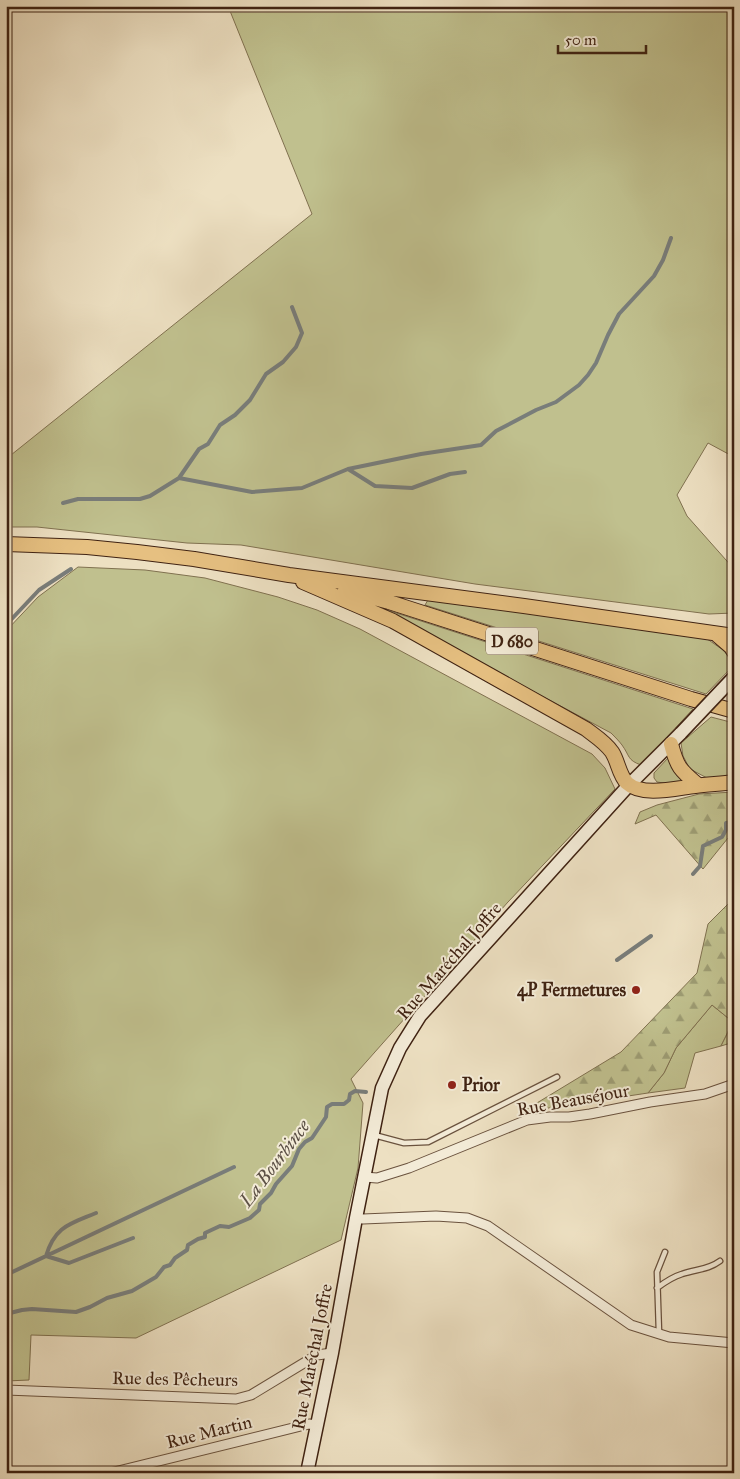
<svg xmlns="http://www.w3.org/2000/svg" width="740" height="1479" viewBox="0 0 740 1479" font-family="'IM FELL Great Primer',serif">
	<style>
		.green { fill: #c0c08e; stroke: #807150 }
		.forest { fill: url(#forest-firs); stroke: #807150 }
		.lines { fill: none; stroke-linecap: round; stroke-linejoin: round }
		.stream { stroke: #797d7a; stroke-width: 4 }
		.lane-casing { stroke: #6a523e; stroke-width: 7 }
		.street-casing { stroke: #6a523e; stroke-width: 11 }
		.secondary-casing { stroke: #3f2212; stroke-width: 15 }
		.primary-casing { stroke: #3f2212; stroke-width: 16 }
		.lane { stroke: #f3ebd7; stroke-width: 4.5 }
		.street { stroke: #f3ebd7; stroke-width: 9 }
		.secondary { stroke: #f3ebd7; stroke-width: 12 }
		.primary { stroke: #e6c081; stroke-width: 14 }
		.secondary-bridge-casing { stroke: #3f2212; stroke-width: 15; stroke-linecap: butt }
		.secondary-bridge { stroke: #f3ebd7; stroke-width: 12 }
		.poi-dot { fill: #8f2418; stroke: #f3ebd7; stroke-width: 2 }
		.labels { text-anchor: middle; stroke-width: 4; stroke-linejoin: round; paint-order: stroke }
		.shield { fill: #f3ebd7; stroke: #755e4d; stroke-width: 1 }
		.shield-label { font-size: 16px; font-weight: bold; fill: #3f2212 }
		.street-label { font-size: 18px; fill: #3f2212; stroke: #f3ebd7 }
		.poi-label { font-size: 18px; font-weight: bold; fill: #3f2212; stroke: #f3ebd7; text-anchor: end }
		.water-label { font-size: 19px; font-style: italic; fill: #5c5046; stroke: #f3ebd7 }
	</style>
	<defs>
		<pattern id="forest-firs" width="22" height="20" patternUnits="userSpaceOnUse" patternTransform="scale(1.25)"><rect width="22" height="20" fill="#c0c08e"/><path d="M5 1l3.5 6h-7zM16 11l3.5 6h-7z" fill="#9d9c73"/></pattern>
	</defs>
	<rect width="100%" height="100%" fill="#ede0c2"/>
	<filter id="stains"><feTurbulence type="fractalNoise" baseFrequency=".004" numOctaves="4"/><feColorMatrix values="0 0 0 0 .2 0 0 0 0 .09 0 0 0 0 .02 0 0 0 .5 -.17"/></filter>
	<radialGradient id="worn" r=".72"><stop offset=".6" stop-color="#630" stop-opacity="0"/><stop offset="1" stop-color="#630" stop-opacity=".3"/></radialGradient>
	<path class="green" d="M228 6H734V457L708 443 677 495 687 516 734 569V613L709 614 475 584 241 545 187 543 37 527H6V459L312 214Z
		M78 567 145 570 205 578 278 597 317 610 360 629 592 754 605 768 615 789 508 902 351 1079 363 1103 358 1168 341 1240 136 1338 31 1335 29 1380 6 1381V631L38 597Z
		M428 600 703 636 723 650 730 658 731 668 706 694 425 605Z
		M379 609 387 610 693 709 641 765C627 760 630 756 622 745 619 741 615 737 611 733Z
		M711 717 734 723V777L709 779 690 769 683 756 681 743Z
		M668 758 686 782 664 783 657 782 654 778V773Z
		M712 1005 733 1022 721 1046 695 1053 685 1088 648 1093 664 1073 676 1048Z"/>
	<path class="forest" d="M734 792V837L728 838 703 869 656 815 635 824 640 812 657 805 699 794Z
		M734 898V1042L721 1046 733 1022 712 1005 676 1048 664 1073 648 1093 522 1112 621 1052 697 973 708 924Z"/>
	<g class="lines">
		<path class="stream" d="M348 469 375 486 412 488 450 474 465 472
			M179 478 199 449 208 444 220 425 235 415 250 400 266 374 283 362 296 347 302 333 292 307
			M63 503 78 499H140L150 496 179 478 252 492 302 488 348 469 421 454 481 445 496 431 536 410 556 402 579 385 588 375 596 363 608 335 619 314 654 276 663 260 671 238
			M6 625 39 590 71 569
			M693 874 700 866 703 846 722 837 726 830V823L732 822H734
			M617 960 651 936
			M96 1213C70 1224 55 1226 46 1256L69 1263 133 1238
			M6 1275 234 1167
			M6 1314 22 1310 32 1309 76 1312 90 1307 107 1298 132 1291 156 1277 164 1267 170 1265 175 1258 187 1250 188 1245 198 1239 205 1237V1233L220 1226 229 1227 250 1218 259 1210 260 1204 271 1193 276 1184 292 1166 299 1149 305 1142 312 1138 326 1117 327 1107 332 1104H344L349 1100 350 1094 355 1091 366 1092"/>
		<g class="lane-casing">
			<path id="lane" d="M374 1135 404 1143 428 1142 557 1077
				M657 1288C665 1282 672 1277 682 1274 696 1269 708 1270 720 1261
				M659 1333 657 1272 665 1252"/>
		</g>
		<g class="street-casing">
			<path id="street" d="M364 1177 377 1178 409 1168 527 1120 550 1117H569L590 1114 650 1102 705 1094 734 1084
				M356 1218 363 1219 436 1216 467 1218 488 1226 631 1325 669 1337 734 1343
				M6 1390 236 1399 251 1395 317 1355 332 1353
				M110 1473 309 1424 316 1425"/>
		</g>
		<g class="secondary-casing">
			<path id="secondary" d="M307 1473 332 1353 356 1218 382 1088 400 1048 420 1016 629 785 681 733"/>
		</g>
		<g class="primary-casing">
			<path id="primary" d="M6 544 87 547 137 552 194 559 289 575 524 606 734 636
				M303 582 393 621 586 729C595 736 605 742 612 752 618 761 619 775 627 783 642 797 677 788 695 786 708 784 721 784 734 782
				M345 590 389 602 691 699 734 711
				M717 635 731 647 734 652
				M671 744C677 767 680 770 698 785"/>
		</g>
		<use href="#lane" class="lane"/>
		<use href="#street" class="street"/>
		<use href="#secondary" class="secondary"/>
		<use href="#primary" class="primary"/>
		<g class="secondary-bridge-casing">
			<path id="secondary-bridge" d="M681 733 734 677"/>
		</g>
		<use href="#secondary-bridge" class="secondary-bridge"/>
	</g>
	<g class="poi-dot">
		<circle cx="636" cy="990" r="5"/>
		<circle cx="452" cy="1085" r="5"/>
	</g>
	<g class="labels">
		<rect class="shield" x="486" y="627.5" width="52" height="27" rx="4"/>
		<g class="shield-label">
			<text x="512" y="647">D 680</text>
		</g>
		<g class="street-label">
			<text transform="translate(449 961) rotate(-49)" y="6">Rue Maréchal Joffre</text>
			<text transform="translate(573 1100) rotate(-10)" y="6">Rue Beauséjour</text>
			<text transform="translate(312 1357) rotate(-79)" y="6">Rue Maréchal Joffre</text>
			<text transform="translate(175 1379) rotate(1)" y="6">Rue des Pêcheurs</text>
			<text transform="translate(209 1432) rotate(-14)" y="6">Rue Martin</text>
		</g>
		<g class="poi-label">
			<text x="626" y="996">4P Fermetures</text>
			<text x="462" y="1091" text-anchor="start">Prior</text>
		</g>
		<g class="water-label">
			<text transform="translate(274 1163) rotate(-53)" y="7">La Bourbince</text>
		</g>
	</g>
	<rect width="740" height="1479" fill="none" stroke="#ede0c2" stroke-width="25"/>
	<rect x="8" y="8" width="725" height="1464" fill="none" stroke="#3f2212" stroke-width="2.5"/>
	<rect x="12" y="12" width="715" height="1454" fill="none" stroke="#3f2212"/>
	<path d="M558 45v8h88v-8" fill="none" stroke="#3f2212" stroke-width="2.5"/>
	<text x="565" y="45" font-size="15" fill="#3f2212" stroke="#f3ebd7" stroke-width="4" paint-order="stroke">50 m</text>
	<rect width="100%" height="100%" filter="url(#stains)"/>
	<rect width="100%" height="100%" fill="url(#worn)"/>
</svg>
